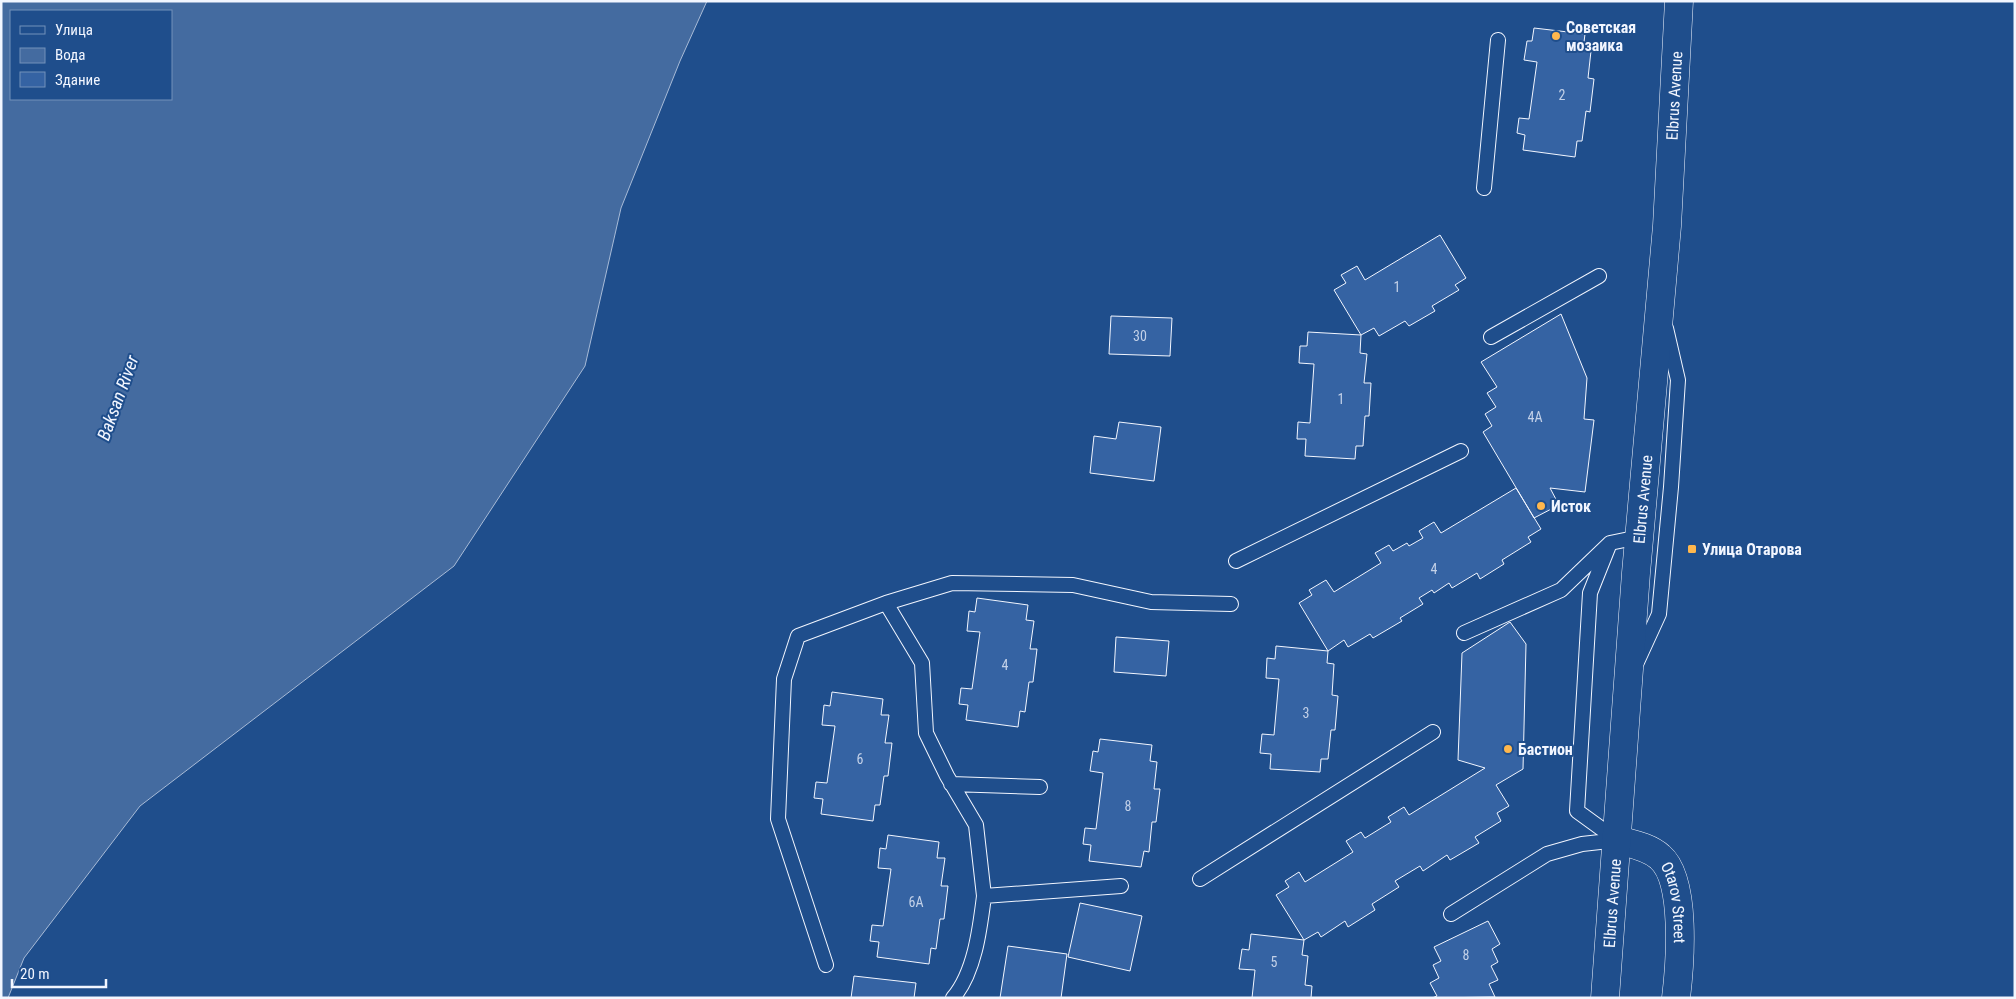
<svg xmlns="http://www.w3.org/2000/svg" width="2016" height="999" viewBox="0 0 2016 999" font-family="'Roboto Condensed',sans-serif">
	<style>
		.water { fill: #446ba0; stroke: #a8bbd7; fill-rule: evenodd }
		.building { fill: #3563a3; stroke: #f2f6ff }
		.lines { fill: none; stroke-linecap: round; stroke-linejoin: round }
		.service-casing { stroke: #f2f6ff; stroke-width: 16 }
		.minor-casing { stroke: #f2f6ff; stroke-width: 29 }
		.primary-casing { stroke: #f2f6ff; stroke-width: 29 }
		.service { stroke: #1f4e8c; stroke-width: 14 }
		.minor { stroke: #1f4e8c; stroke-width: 28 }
		.primary { stroke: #1f4e8c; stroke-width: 28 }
		.poi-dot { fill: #ffb74d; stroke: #1f4e8c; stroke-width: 2 }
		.labels { text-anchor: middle; stroke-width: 4; stroke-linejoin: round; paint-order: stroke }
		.number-label { font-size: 14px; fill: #c3d1e8 }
		.poi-label { font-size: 16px; font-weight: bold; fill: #f2f6ff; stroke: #1f4e8c; text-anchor: start }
		.street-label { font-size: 16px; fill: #f2f6ff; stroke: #1f4e8c }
		.water-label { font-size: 18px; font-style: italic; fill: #f2f6ff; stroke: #1f4e8c }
	</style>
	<rect width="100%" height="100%" fill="#1f4e8c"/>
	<path class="water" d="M1 1H707L680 61 621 208 585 366 454 566 140 806 24 958 8 998H1ZM11 11H171V99H11Z"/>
	<path class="building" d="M1534 28 1585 34 1583 50 1591 51 1588 78 1594 79 1590 112 1586 111 1582 141H1577L1575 157 1523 150 1525 135 1517 133 1519 118 1529 119 1537 62 1524 60 1527 41H1532Z
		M1440 235 1466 278 1455 285 1459 290 1432 306 1435 311 1409 326 1405 321 1379 336 1374 328 1361 335 1334 290 1346 283 1341 275 1357 266 1365 280Z
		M1561 314 1587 378 1584 419 1594 420 1585 492 1550 488 1559 505 1534 518 1483 432 1492 426 1485 414 1496 407 1487 393 1497 387 1481 362Z
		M1111 316 1172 318 1170 356 1109 354Z
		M1308 332 1361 335 1360 353 1367 354 1364 383H1371L1369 416H1365L1363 446H1356L1355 459 1305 456 1306 439H1297L1298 422 1310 423 1314 364 1299 363 1300 346H1307Z
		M1119 422 1161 427 1154 481 1090 473 1094 436 1116 439Z
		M1516 488 1541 529 1528 537 1531 542 1502 560 1504 564 1480 579 1477 573 1452 588 1449 583 1434 593 1432 590 1419 598 1423 604 1400 618 1402 621 1373 638 1370 634 1348 647 1344 640 1328 651 1299 603 1312 595 1309 590 1326 580 1334 592 1381 563 1375 553 1389 545 1393 551 1407 543 1409 546 1423 538 1419 531 1434 522 1441 533Z
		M977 598 1028 605 1026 620 1034 621 1030 649H1037L1033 682H1029L1025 712 1020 711 1018 727 966 720 968 705 959 704 961 688 972 689 980 632 967 631 969 611 975 612Z
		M1510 622 1526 644 1523 769 1496 785 1509 806 1497 813 1501 821 1475 837 1479 843 1450 860 1447 855 1423 871 1420 866 1395 881 1399 887 1372 904 1375 910 1348 927 1345 921 1321 937 1318 932 1304 940 1276 895 1289 887 1285 881 1299 872 1305 882 1353 852 1346 841 1361 832 1365 838 1391 822 1388 817 1404 807 1409 815 1485 768 1458 760 1462 653Z
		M1116 637 1169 641 1166 676 1114 672Z
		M1276 646 1328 651 1327 663 1334 664 1332 695 1338 696 1335 730H1331L1328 759H1321L1320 772 1270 769 1271 754 1260 753 1262 734 1274 735 1279 679 1266 678 1267 658 1275 659Z
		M832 692 883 699 881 715H889L885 743H892L888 776H884L880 805H875L873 821 821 814 823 799 814 798 816 782 827 783 835 726 822 725 824 705 830 706Z
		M1100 739 1152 745 1150 761 1157 762 1154 789H1160L1156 822H1152L1149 852 1144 851 1141 867 1089 861 1091 845 1083 844 1085 828 1096 829 1103 773 1090 771 1093 751 1098 752Z
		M888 835 939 842 937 858H945L941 886H948L944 919H940L936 949 931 948 929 964 877 957 879 942 870 941 872 925 883 926 891 869 878 868 880 848 886 849Z
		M1080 903 1142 916 1130 971 1068 957Z
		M1488 921 1500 944 1492 949 1498 962 1491 966 1498 980 1489 984 1495 997 1432 998 1437 996 1430 983 1439 978 1433 965 1441 961 1434 947Z
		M1251 934 1304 940 1302 955 1308 956 1305 985 1312 986 1311 998H1252L1255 970 1239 969 1242 949 1249 950Z
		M1008 946 1067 954 1061 998H1000Z
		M854 976 916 983 914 998H851Z"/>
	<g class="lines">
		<g class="service-casing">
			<path id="service" d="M1484 188 1498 40
				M1491 337 1599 276
				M1610 543 1590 593 1577 811 1617 840
				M1236 561 1461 451
				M886 603 922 663 926 733 947 776 976 825 984 896 1121 886
				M1464 633 1561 590 1610 543 1639 537
				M1637 662 1659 614 1671 487 1678 380 1666 328
				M951 784 1040 787
				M1200 879 1433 732
				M1451 914 1547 854 1582 844 1618 840
				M826 965 778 819 784 679 798 636 886 603 952 583 1073 585 1151 602 1231 604
				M953 998C975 972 980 928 984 896"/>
		</g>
		<g class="minor-casing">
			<g id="minor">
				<path id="s1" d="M1618 840C1632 844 1649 847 1660 857 1687 880 1680 965 1676 998"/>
			</g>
		</g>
		<g class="primary-casing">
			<g id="primary">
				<path id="s2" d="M1605 998 1636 573 1667 226 1679 1"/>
			</g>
		</g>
		<use href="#service" class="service"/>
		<use href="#minor" class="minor"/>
		<use href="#primary" class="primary"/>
	</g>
	<g class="poi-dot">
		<circle cx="1556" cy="36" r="5"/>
		<circle cx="1541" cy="506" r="5"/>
		<rect x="1687" y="544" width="10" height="10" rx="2.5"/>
		<circle cx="1508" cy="749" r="5"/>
	</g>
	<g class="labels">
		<g class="number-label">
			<text x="1562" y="100">2</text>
			<text x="1397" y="292">1</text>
			<text x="1140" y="341">30</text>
			<text x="1341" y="404">1</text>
			<text x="1535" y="422">4А</text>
			<text x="1434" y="574">4</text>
			<text x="1005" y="670">4</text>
			<text x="1306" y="718">3</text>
			<text x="860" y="764">6</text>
			<text x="1128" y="811">8</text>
			<text x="916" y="907">6А</text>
			<text x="1466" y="960">8</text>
			<text x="1274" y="967">5</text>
		</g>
		<g class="poi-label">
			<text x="1566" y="33">Советская<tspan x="1566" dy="18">мозаика</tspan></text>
			<text x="1551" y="512">Исток</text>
			<text x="1702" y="555">Улица Отарова</text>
			<text x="1518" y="755">Бастион</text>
		</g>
		<g class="street-label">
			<text dy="6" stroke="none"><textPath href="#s2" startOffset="905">Elbrus Avenue</textPath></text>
			<text dy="6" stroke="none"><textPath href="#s2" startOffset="500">Elbrus Avenue</textPath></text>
			<text dy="6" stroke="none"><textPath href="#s2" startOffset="95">Elbrus Avenue</textPath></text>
			<text dy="6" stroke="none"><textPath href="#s1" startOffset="95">Otarov Street</textPath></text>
		</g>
		<g class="water-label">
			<text transform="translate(118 398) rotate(-70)" y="6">Baksan River</text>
		</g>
	</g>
	<rect width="2016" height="999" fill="none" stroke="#f2f6ff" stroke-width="5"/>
	<rect x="10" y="10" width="162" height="90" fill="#1f4e8c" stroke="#7391ba"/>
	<rect x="20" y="26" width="25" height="8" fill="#1f4e8c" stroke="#7391ba"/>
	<text x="55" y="35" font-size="15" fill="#f2f6ff">Улица</text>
	<rect x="20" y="48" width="25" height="15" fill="#446ba0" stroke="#7391ba"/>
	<text x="55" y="60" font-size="15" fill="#f2f6ff">Вода</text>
	<rect x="20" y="72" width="25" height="15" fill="#3563a3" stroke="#7391ba"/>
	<text x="55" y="85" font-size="15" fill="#f2f6ff">Здание</text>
	<path d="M12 979v8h94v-8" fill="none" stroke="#f2f6ff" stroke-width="2.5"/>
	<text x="20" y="979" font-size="15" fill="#f2f6ff" stroke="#1f4e8c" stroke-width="4" paint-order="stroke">20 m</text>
</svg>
